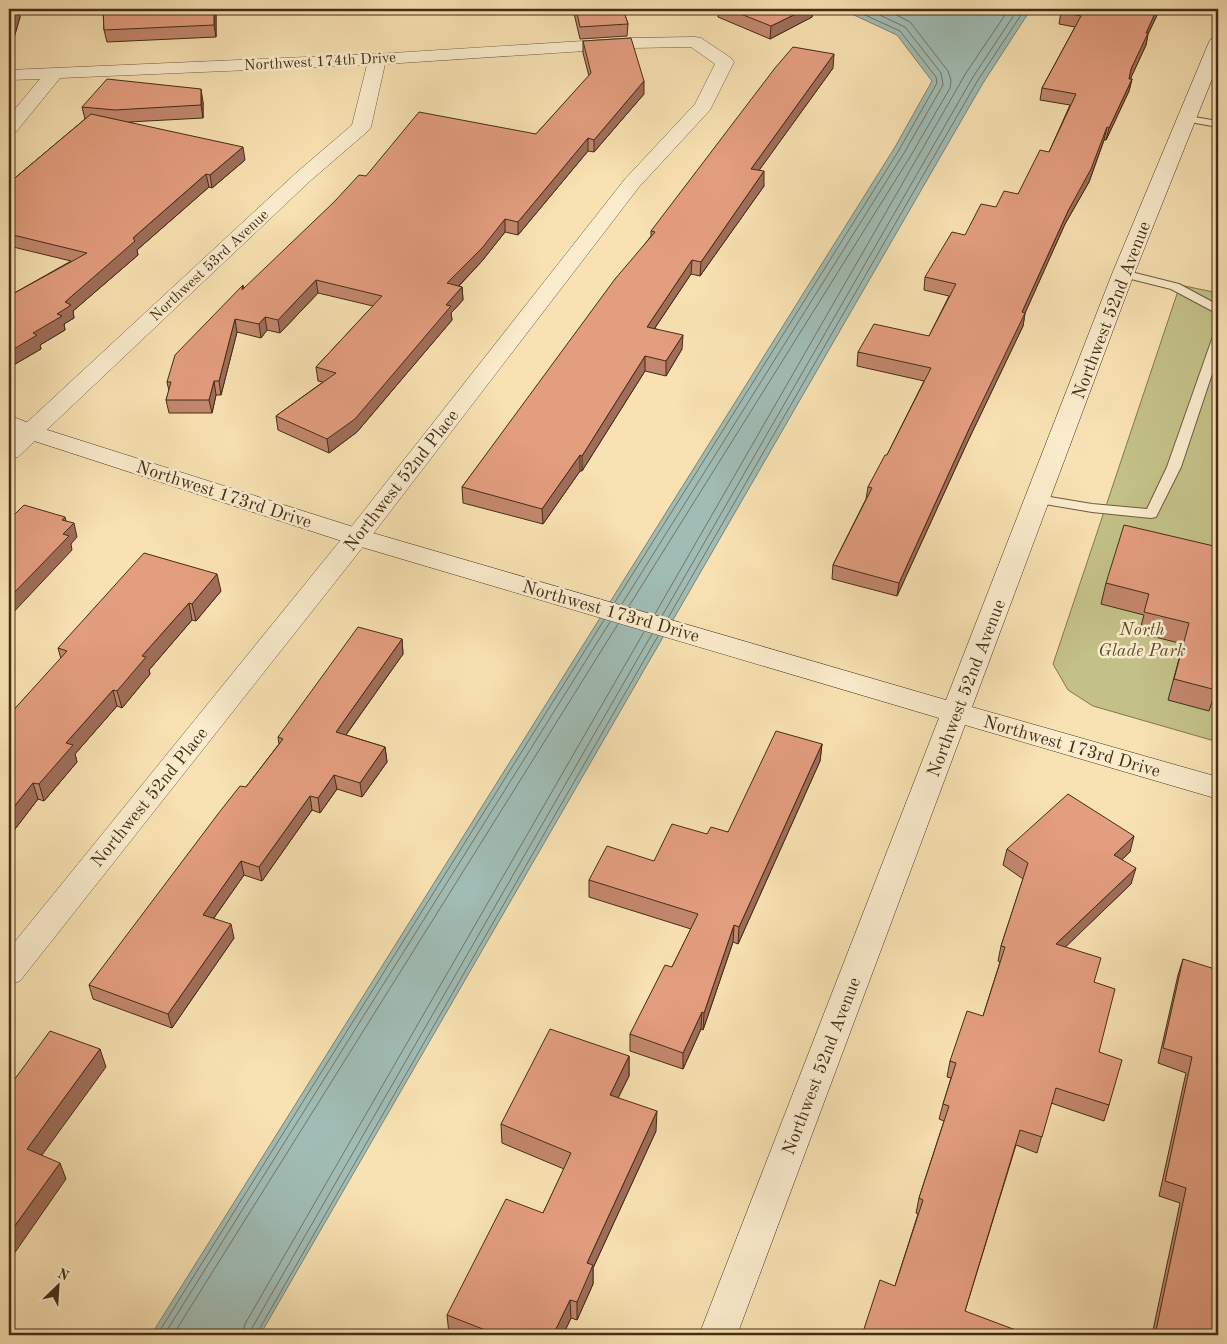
<svg xmlns="http://www.w3.org/2000/svg" width="1227" height="1344" viewBox="0 0 1227 1344" font-family="'Old Standard TT',serif">
	<style>
		.green { fill: #c3c188; stroke: #837750 }
		.water { fill: #a0bcb4; stroke: #7b8375 }
		.lines { fill: none; stroke-linecap: round; stroke-linejoin: round }
		.shore { stroke: #727466; stroke-width: 1 }
		.lane-casing { stroke: #705a3e; stroke-width: 2 }
		.street-casing { stroke: #705a3e; stroke-width: 1 }
		.secondary-casing { stroke: #432d17; stroke-width: 1 }
		.lane { fill: #faeccd; fill-rule: evenodd }
		.street { fill: #faeccd; fill-rule: evenodd }
		.secondary { fill: #faeccd; fill-rule: evenodd }
		.wall { fill: #c3876d; stroke: #432d17 }
		.shaded-wall { fill: #9f6e59; stroke: #432d17 }
		.building { fill: #e39d7f; stroke: #432d17 }
		.labels { text-anchor: middle; stroke-width: 5; stroke-linejoin: round; paint-order: stroke }
		.far-street-label { font-size: 15px; fill: #432d17; stroke: #faeccd }
		.street-label { font-size: 18px; fill: #432d17; stroke: #faeccd }
		.park-label { font-size: 18px; font-style: italic; fill: #5d4b2e; stroke: #faeccd }
	</style>
	<rect width="100%" height="100%" fill="#f8e1b2"/>
	<filter id="stains"><feTurbulence type="fractalNoise" baseFrequency=".004" numOctaves="4"/><feColorMatrix values="0 0 0 0 .2 0 0 0 0 .09 0 0 0 0 .02 0 0 0 .5 -.17"/></filter>
	<radialGradient id="worn" r=".72"><stop offset=".6" stop-color="#630" stop-opacity="0"/><stop offset="1" stop-color="#630" stop-opacity=".3"/></radialGradient>
	<path class="green" d="M1180 285 1218 293V742L1093 706 1068 690 1053 664Z"/>
	<path class="water" d="M841 9H1031L983 83 260 1335H151L895 147 932 81 897 35Z"/>
	<g class="lines">
		<path class="shore" d="M615 602 899 150 937 83 936 77 900 31 852 9
			M622 604 904 153 943 85 941 73 905 27 867 9
			M629 606 910 157 950 88 951 80 948 71 910 22 885 9
			M655 614 966 73 1009 9
			M662 616 973 77 1018 9
			M668 618 978 80 1025 9
			M157 1335 604 620
			M164 1335 610 622
			M173 1335 618 624
			M242 1335 245 1324 644 632
			M250 1335 252 1328 652 634
			M256 1335 658 636"/>
		<g class="lane-casing">
			<path id="lane" d="M1188 116 1218 121V127L1184 121 1183 119Z
				M1123 270 1179 284 1218 305V314L1171 289 1119 276 1117 274 1119 272Z
				M1218 335V356L1181 467 1156 517 1151 518 1092 512 1033 502 1031 499 1038 495 1092 504 1147 509 1167 467 1212 339Z"/>
		</g>
		<g class="street-casing">
			<path id="street" d="M695 37 701 38 731 58 734 62 710 110 639 187 366 543 20 981 9 985V949L348 531 625 179 695 104 715 64 691 47 631 48 385 64 371 127 368 131 310 181 18 457 9 459V439L296 173 352 125 367 65 60 78 16 132 9 134V116L40 79 9 80V70L377 54 631 38Z"/>
		</g>
		<g class="secondary-casing">
			<path id="secondary" d="M1218 37V64L1134 274 972 707 1218 777V799L965 725 737 1335H699L939 718 348 543 22 437 9 431V415L38 427 366 531 946 700 1112 274 1209 42 1212 38Z"/>
		</g>
		<use href="#lane" class="lane"/>
		<use href="#street" class="street"/>
		<use href="#secondary" class="secondary"/>
	</g>
	<path class="wall" d="M9 9H18L20 17 11 48H9Z
		M103 9H216V37L107 42 104 30Z
		M573 9H623L628 24 627 36 580 39Z
		M718 9H813L812 17 770 39 718 17Z
		M1063 9H1160L1148 34 1146 45 1130 79H1132L1129 91 1106 140H1104L1089 182 1065 224 1025 313 1023 326 967 443 897 596 832 579 833 565 866 499 868 487 887 455 924 381 857 366 858 352 929 336 949 296 924 290 925 277 965 235 996 207 1018 194 1049 152 1070 105 1040 100 1042 88 1075 27 1059 24 1061 12Z
		M583 41 644 94 594 152 588 151 518 235 505 232 482 261 459 286 462 287 463 300 451 313 452 320 357 432 329 453 278 430 276 416 323 382 318 381 316 367 373 306 318 293 280 333 267 330 261 338 237 332 221 395H216L212 413H169L166 400 169 391 167 382 243 285 244 289 366 176 536 134 589 76 583 53Z
		M833 68 759 170 764 186 700 276 691 274 655 328 682 349 666 376 645 371 582 471H580L543 524 463 503 462 487 651 236V231Z
		M203 102V118L129 122 245 160 212 188 209 187 137 250 138 255 73 311 74 318 64 324 65 330 40 345 41 349 10 367 9 366V296L71 261 9 246V183L85 119 82 107Z
		M1218 547 1216 690 1209 711 1168 700 1183 644 1139 633 1144 615 1101 604 1106 583Z
		M221 591 196 621 192 620 149 670 150 674 122 708 117 706 75 754 77 762 44 801 38 799 9 837V715L61 659 58 648Z
		M402 639 403 654 346 735 385 747 387 762 362 797 337 789 320 813 312 810 262 881 244 875 214 918 234 938 172 1028 93 999 89 985 246 787 279 744 278 737Z
		M822 744 820 761 738 944 733 942 703 1030 701 1029 683 1069 630 1051V1034L672 967 691 929 589 897V880L654 861 707 834 728 832Z
		M1007 849 1130 852 1122 859 1131 884 1065 947 1094 982 1099 1052 1109 1105 1104 1121 1051 1103 1037 1153 1016 1145 965 1311 895 1286 918 1214 916 1213 919 1198 944 1121 939 1119 943 1104 951 1078 947 1077 950 1061 983 1016 1000 962 998 961 1001 946 1023 879 1003 865Z
		M1183 959 1218 1335H1152L1180 1203 1159 1196 1186 1073 1158 1063 1178 975Z
		M629 1056V1076L618 1098 656 1131 593 1268V1284L577 1320 571 1318 563 1335H453L449 1334 447 1315 543 1213 564 1169 502 1143 501 1124Z"/>
	<path class="shaded-wall" d="M16 9H18L20 17 11 48 9 38V34Z
		M214 9H216V37L214 25Z
		M806 9H813L812 17 770 39 771 26Z
		M1157 9H1160L1148 34 1146 45 1129 82 1126 91 1131 69 1146 33Z
		M834 54 833 68 750 183 751 169Z
		M1132 79 1129 91 1106 140 1109 128Z
		M644 81V94L594 152V140Z
		M201 89 203 102V118L201 105Z
		M1107 127 1104 140 1089 182 1065 224 1025 313 1023 326 967 443 897 596 899 583 1068 211Z
		M588 138V151L518 235V222Z
		M243 147 245 160 212 188 210 175Z
		M764 171V186L700 276 701 262Z
		M206 174 209 187 137 250 138 255 73 311 74 318 64 324 65 330 40 345 41 349 10 367 9 361V352L33 333 65 302 133 238Z
		M505 219V232L482 261 448 297 447 283Z
		M692 260 691 274 646 341 647 327Z
		M316 280 318 293 280 333 278 320Z
		M462 287 463 300 451 313 452 320 357 432 329 453 327 439Z
		M265 317 267 330 261 338 259 324Z
		M235 319 237 332 221 395 219 381Z
		M683 335 682 349 666 376V361Z
		M645 356V371L582 471V456Z
		M214 381 216 395 212 413 209 400Z
		M580 455V471L543 524 542 509Z
		M65 517 68 529 74 523 77 537 71 544 72 550 9 617V598L63 534 62 520Z
		M217 574 221 591 196 621 192 604Z
		M189 603 192 620 149 670 150 674 122 708 117 691 142 656Z
		M402 639 403 654 338 746 336 732Z
		M113 690 117 706 75 754 77 762 44 801 39 784 66 743Z
		M822 744 820 761 738 944 739 927Z
		M385 747 387 762 362 797 360 783Z
		M334 775 337 789 320 813 318 798Z
		M33 783 38 799 9 837V813Z
		M310 796 312 810 262 881 259 867Z
		M1134 836 1130 852 1110 871 1114 855Z
		M241 861 244 875 206 929 203 915Z
		M1136 868 1131 884 1052 960 1056 944Z
		M231 924 234 938 172 1028 168 1014Z
		M734 925 733 942 703 1030 704 1013Z
		M702 1012 701 1029 683 1069V1053Z
		M100 1049 106 1067 34 1166 27 1149Z
		M629 1056V1076L610 1114V1095Z
		M657 1111 656 1131 593 1268V1284L577 1320V1302L587 1263Z
		M60 1163 66 1179 9 1261V1234Z
		M570 1300 571 1318 563 1335H553Z"/>
	<path class="building" d="M9 9H16L9 34Z
		M103 9H214V25L104 30Z
		M576 9H623L628 24 580 27Z
		M728 9H806L771 26Z
		M1063 9H1157L1146 33H1148L1131 69 1129 79H1132L1109 128 1107 127 1091 169 1068 211 1022 312 1025 313 969 429 899 583 833 565 872 488 868 487 885 455H887L931 368 858 352 874 324 929 336 956 284 925 277 952 232 965 235 981 204 996 207 1004 191 1018 194 1040 150 1049 152 1076 94 1042 88 1081 16 1061 12Z
		M631 38 644 81 594 140 588 138 518 222 505 219 482 248 447 283 462 287 446 305 451 306 355 419 327 439 276 416 336 373 316 367 382 296 316 280 278 320 265 317 259 324 235 319 219 381H214L209 400H166L171 382H167L175 355 243 285 242 290 334 202 359 175 366 176 419 112 536 134 591 73 583 41Z
		M793 47 834 54 751 169 764 171 701 262 692 260 647 327 683 335 666 361 645 356 582 456 580 455 542 509 462 487 615 279 655 232 651 231 775 68Z
		M107 79 201 89V105L115 110 82 107Z
		M91 114 243 147 210 175 206 174 133 238 135 241 65 302 71 305 57 314 62 316 33 333 37 335 9 352V296L87 253 9 234V183Z
		M24 505 65 517 62 520 74 523 63 534 69 536 9 598V520Z
		M1124 525 1218 547V681L1216 690 1174 679 1189 623 1144 612 1149 594 1106 583Z
		M144 553 217 574 192 604 189 603 142 656 146 657 117 691 113 690 66 743 73 745 39 784 33 783 9 813V715L67 651 58 648Z
		M358 627 402 639 336 732 385 747 360 783 334 775 318 798 310 796 259 867 241 861 203 915 231 924 168 1014 89 985 221 810 240 786 246 787 283 739 278 737Z
		M776 731 822 744 739 927 734 925 704 1013 702 1012 683 1053 630 1034 665 965 672 967 698 914 589 880 607 846 654 861 672 824 707 834 711 827 728 832Z
		M1068 794 1134 836 1114 855 1136 868 1056 944 1101 958 1094 982 1115 989 1099 1052 1122 1060 1109 1105 1056 1088 1042 1137 1020 1130 965 1311 1029 1335H862L880 1280 895 1286 923 1200 919 1198 949 1106 943 1104 956 1063 950 1061 967 1011 983 1016 1005 947 1001 946 1028 863 1007 849Z
		M1183 959 1218 970V1335H1155L1186 1188 1165 1181 1192 1057 1163 1048Z
		M550 1029 629 1056 610 1095 657 1111 587 1263 593 1265 577 1302 570 1300 553 1335H498L447 1315 506 1199 543 1213 571 1153 501 1124Z
		M50 1031 100 1049 27 1149 60 1163 9 1234V1087Z"/>
	<g class="labels">
		<g class="far-street-label">
			<text transform="translate(320 61) rotate(-3)" y="5">Northwest 174th Drive</text>
			<text transform="translate(209 265) rotate(-43)" y="5">Northwest 53rd Avenue</text>
		</g>
		<g class="street-label">
			<text transform="translate(1111 310) rotate(-69)" y="6">Northwest 52nd Avenue</text>
			<text transform="translate(401 480) rotate(-52)" y="6">Northwest 52nd Place</text>
			<text transform="translate(224 494) rotate(18)" y="6">Northwest 173rd Drive</text>
			<text transform="translate(611 611) rotate(16)" y="6">Northwest 173rd Drive</text>
			<text transform="translate(966 688) rotate(-69)" y="6">Northwest 52nd Avenue</text>
			<text transform="translate(1072 746) rotate(16)" y="6">Northwest 173rd Drive</text>
			<text transform="translate(149 797) rotate(-51)" y="6">Northwest 52nd Place</text>
			<text transform="translate(821 1066) rotate(-69)" y="6">Northwest 52nd Avenue</text>
		</g>
		<g class="park-label">
			<text x="1142" y="635">North<tspan x="1142" dy="21">Glade Park</tspan></text>
		</g>
	</g>
	<rect width="1227" height="1344" fill="none" stroke="#f8e1b2" stroke-width="30"/>
	<rect x="10" y="10" width="1207" height="1324" fill="none" stroke="#432d17" stroke-width="2.5"/>
	<rect x="15" y="15" width="1197" height="1314" fill="none" stroke="#432d17"/>
	<g transform="translate(58 1286) rotate(25)" stroke="#faeccd" stroke-width="4" paint-order="stroke">
	<path d="M0-4L9 19L0 12L-9 19Z" fill="#432d17"/>
	<text y="-8" font-size="14" font-weight="bold" text-anchor="middle" fill="#432d17">N</text>
	</g>
	<rect width="100%" height="100%" filter="url(#stains)"/>
	<rect width="100%" height="100%" fill="url(#worn)"/>
</svg>
